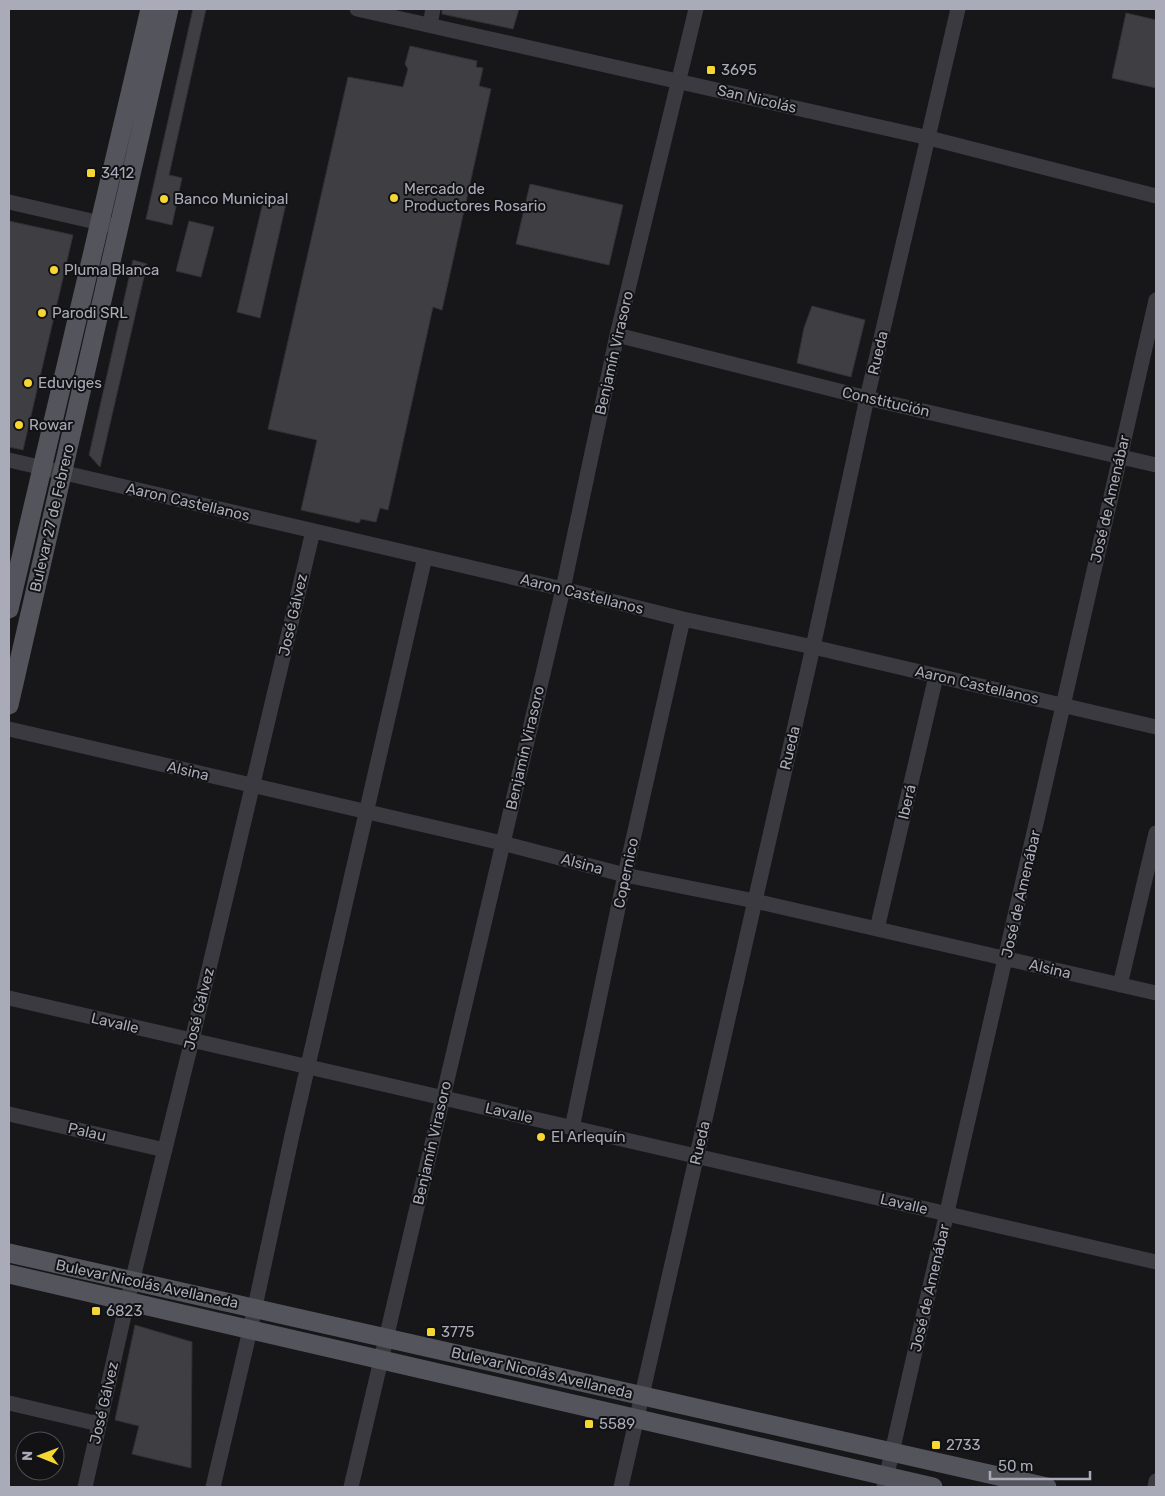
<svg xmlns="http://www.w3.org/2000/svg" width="1165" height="1496" viewBox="0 0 1165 1496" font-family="Rubik,sans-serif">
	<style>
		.building { fill: #3f3f43; stroke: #323135 }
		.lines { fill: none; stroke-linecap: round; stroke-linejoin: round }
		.minor { stroke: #3a3a40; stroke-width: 15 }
		.major { stroke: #54545d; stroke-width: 19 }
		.poi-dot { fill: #f5d733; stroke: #121214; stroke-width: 2 }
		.labels { text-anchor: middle; stroke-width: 4; stroke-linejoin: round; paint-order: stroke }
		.poi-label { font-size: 15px; fill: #a9abb9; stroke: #121214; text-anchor: start }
		.street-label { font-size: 15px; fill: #a9abb9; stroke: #121214 }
	</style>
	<rect width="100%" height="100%" fill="#171719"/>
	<path class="building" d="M193 9H206L169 175 182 178 172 225 146 219Z
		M442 9H519L513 29 442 14Z
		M1126 13 1156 20V88L1112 78Z
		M410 46 477 61 476 67 483 68 479 86 491 89 442 310 433 307 388 510 380 508 376 522 361 519 359 523 301 510 317 440 268 429 348 77 403 87 408 69 405 64Z
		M530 184 623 205 609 265 516 244Z
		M265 194 287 199 260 318 237 312Z
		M9 221 73 235 23 450 9 447Z
		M189 221 214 227 201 277 176 271Z
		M133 260 147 264 100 467 89 455Z
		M812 306 865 320 851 377 797 363 804 328Z
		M135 1325 192 1342 191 1468 132 1454 139 1426 115 1420Z"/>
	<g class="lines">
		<path class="minor" d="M357 9 929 138 1156 196
			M430 24 433 9
			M9 202 109 225
			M617 335 867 398 1156 465
			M9 460 563 589 683 619 813 647 1156 727
			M9 729 502 843 625 875 755 901 1156 993
			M877 929 936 676
			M1120 985 1156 833
			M9 998 1156 1262
			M9 1114 165 1150
			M572 1128 625 875 683 619
			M9 1403 99 1424
			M85 1487 127 1302 192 1040 313 531
			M213 1487 250 1330 292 1135 425 557
			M351 1487 563 589 617 335 696 9
			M621 1487 813 647 867 398 958 9
			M884 1487 1156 300
			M1155 1487 1156 1481"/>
		<path class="major" d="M9 609 150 9
			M9 705 169 9
			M9 1253 1047 1487
			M9 1274 933 1487"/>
	</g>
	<g class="poi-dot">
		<rect x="706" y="65" width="10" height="10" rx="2.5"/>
		<rect x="86" y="168" width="10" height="10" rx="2.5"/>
		<circle cx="394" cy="198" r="5"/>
		<circle cx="164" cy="199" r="5"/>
		<circle cx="54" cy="270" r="5"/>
		<circle cx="42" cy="313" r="5"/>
		<circle cx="28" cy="383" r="5"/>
		<circle cx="19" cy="425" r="5"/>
		<circle cx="541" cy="1137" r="5"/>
		<rect x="91" y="1306" width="10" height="10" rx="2.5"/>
		<rect x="426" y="1327" width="10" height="10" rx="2.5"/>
		<rect x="584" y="1419" width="10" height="10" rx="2.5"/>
		<rect x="931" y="1440" width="10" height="10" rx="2.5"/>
	</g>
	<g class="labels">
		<g class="poi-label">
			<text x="721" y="75">3695</text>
			<text x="101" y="178">3412</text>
			<text x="404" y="194">Mercado de<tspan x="404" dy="17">Productores Rosario</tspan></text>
			<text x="174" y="204">Banco Municipal</text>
			<text x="64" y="275">Pluma Blanca</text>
			<text x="52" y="318">Parodi SRL</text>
			<text x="38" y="388">Eduviges</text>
			<text x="29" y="430">Rowar</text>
			<text x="551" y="1142">El Arlequín</text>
			<text x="106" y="1316">6823</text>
			<text x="441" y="1337">3775</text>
			<text x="599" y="1429">5589</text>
			<text x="946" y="1450">2733</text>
		</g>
		<g class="street-label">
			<text transform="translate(757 99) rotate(13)" y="5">San Nicolás</text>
			<text transform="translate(614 353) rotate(-77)" y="5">Benjamín Virasoro</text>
			<text transform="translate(878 353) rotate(-77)" y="5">Rueda</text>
			<text transform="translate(886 402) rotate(13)" y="5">Constitución</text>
			<text transform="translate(1110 499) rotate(-77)" y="5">José de Amenábar</text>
			<text transform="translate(188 502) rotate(13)" y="5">Aaron Castellanos</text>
			<text transform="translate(52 518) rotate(-77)" y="5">Bulevar 27 de Febrero</text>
			<text transform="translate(582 594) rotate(14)" y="5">Aaron Castellanos</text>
			<text transform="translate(293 615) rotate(-77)" y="5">José Gálvez</text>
			<text transform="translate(977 685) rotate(13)" y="5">Aaron Castellanos</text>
			<text transform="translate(525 748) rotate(-77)" y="5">Benjamín Virasoro</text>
			<text transform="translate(790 748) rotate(-77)" y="5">Rueda</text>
			<text transform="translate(188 771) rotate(13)" y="5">Alsina</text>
			<text transform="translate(907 802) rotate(-77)" y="5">Iberá</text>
			<text transform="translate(582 864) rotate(15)" y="5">Alsina</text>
			<text transform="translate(626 873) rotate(-78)" y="5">Copernico</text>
			<text transform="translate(1021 894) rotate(-77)" y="5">José de Amenábar</text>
			<text transform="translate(1050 969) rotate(13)" y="5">Alsina</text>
			<text transform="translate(199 1009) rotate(-76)" y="5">José Gálvez</text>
			<text transform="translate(115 1023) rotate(13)" y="5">Lavalle</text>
			<text transform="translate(509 1113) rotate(13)" y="5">Lavalle</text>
			<text transform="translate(87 1132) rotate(13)" y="5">Palau</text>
			<text transform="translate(432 1143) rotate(-77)" y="5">Benjamín Virasoro</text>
			<text transform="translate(700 1143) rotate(-77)" y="5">Rueda</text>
			<text transform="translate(904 1204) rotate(13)" y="5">Lavalle</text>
			<text transform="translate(147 1284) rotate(12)" y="5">Bulevar Nicolás Avellaneda</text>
			<text transform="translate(930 1288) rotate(-77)" y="5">José de Amenábar</text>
			<text transform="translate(542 1373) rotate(13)" y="5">Bulevar Nicolás Avellaneda</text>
			<text transform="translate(104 1403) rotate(-77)" y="5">José Gálvez</text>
		</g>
	</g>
	<rect width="1165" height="1496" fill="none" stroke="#a9abb9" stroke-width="20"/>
	<g transform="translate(40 1456) rotate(271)"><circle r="24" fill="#121214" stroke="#4e4f56"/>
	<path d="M0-4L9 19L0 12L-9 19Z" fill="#f5d733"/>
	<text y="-8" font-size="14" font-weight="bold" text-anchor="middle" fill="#a9abb9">N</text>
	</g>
	<path d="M990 1471v8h100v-8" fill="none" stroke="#a9abb9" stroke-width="2.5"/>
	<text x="998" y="1471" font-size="15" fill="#a9abb9" stroke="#121214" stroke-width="4" paint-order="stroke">50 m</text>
</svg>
